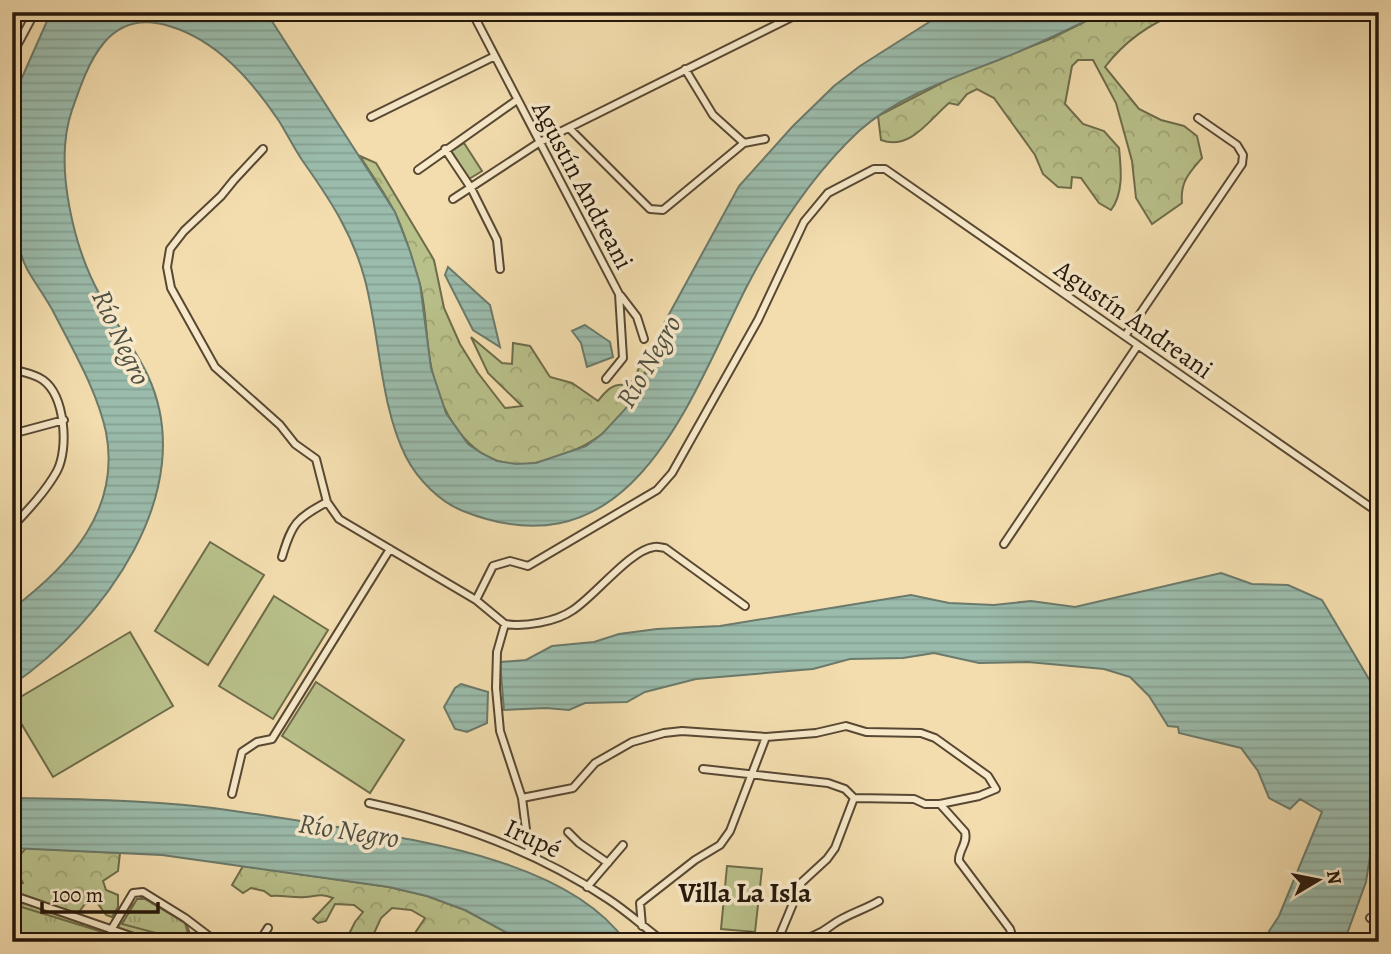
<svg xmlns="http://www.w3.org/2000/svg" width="1391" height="954" viewBox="0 0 1391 954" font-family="Alegreya,serif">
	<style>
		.forest { fill: url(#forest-crowns); stroke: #6e6c4a; stroke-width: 2 }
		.park { fill: url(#park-tufts); stroke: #6e6c4a; stroke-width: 2 }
		.garden { fill: #b9c18b; stroke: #6e6c4a; stroke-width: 2 }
		.water { fill: url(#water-rules); stroke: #6b7a6b; stroke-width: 2 }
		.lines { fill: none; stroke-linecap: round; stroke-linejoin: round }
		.stream { stroke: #6b7a6b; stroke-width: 2.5 }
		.street-casing { stroke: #584833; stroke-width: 10 }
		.street { stroke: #f7e9ca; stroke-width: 6 }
		.labels { text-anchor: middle; stroke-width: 7; stroke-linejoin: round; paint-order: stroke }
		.street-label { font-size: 26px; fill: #24160a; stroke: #f7e9ca }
		.water-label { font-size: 28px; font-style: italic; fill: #4e5043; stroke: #f7e9ca }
		.neighbourhood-label { font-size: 28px; font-weight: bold; fill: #24160a; stroke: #f7e9ca }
	</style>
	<defs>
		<pattern id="forest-crowns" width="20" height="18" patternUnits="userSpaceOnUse" patternTransform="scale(1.75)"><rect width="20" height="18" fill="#b9c18b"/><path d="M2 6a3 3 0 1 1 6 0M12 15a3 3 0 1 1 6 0" fill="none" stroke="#9fa577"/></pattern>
		<pattern id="park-tufts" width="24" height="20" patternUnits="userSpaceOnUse" patternTransform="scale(1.75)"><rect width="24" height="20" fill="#b9c18b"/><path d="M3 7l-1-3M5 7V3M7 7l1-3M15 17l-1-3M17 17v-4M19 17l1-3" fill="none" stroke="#9fa577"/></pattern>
		<pattern id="water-rules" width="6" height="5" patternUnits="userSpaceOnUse" patternTransform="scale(1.75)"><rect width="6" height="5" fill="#9bbcac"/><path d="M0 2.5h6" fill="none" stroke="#85a193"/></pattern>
	</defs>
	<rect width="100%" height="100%" fill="#f3ddae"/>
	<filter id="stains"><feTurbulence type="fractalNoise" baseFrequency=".00286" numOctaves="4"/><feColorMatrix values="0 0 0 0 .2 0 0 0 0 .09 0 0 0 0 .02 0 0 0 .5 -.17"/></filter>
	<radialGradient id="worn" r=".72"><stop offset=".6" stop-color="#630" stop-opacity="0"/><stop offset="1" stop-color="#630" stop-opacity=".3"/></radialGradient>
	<path class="forest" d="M1104 12H1180C1151 23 1124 42 1105 67L1139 109 1161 120 1184 126 1197 136 1202 158C1189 173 1180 182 1182 203L1152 224 1136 198 1132 161 1116 103 1093 60H1078L1072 66 1065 104 1083 124 1104 131 1119 148C1121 168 1124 193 1111 210L1099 203 1081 178 1072 177 1071 188 1058 187 1043 174 1035 155 994 98 977 89 967 94 958 105 949 103C929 120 910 151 881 140L878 116 959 74 1050 39Z
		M360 156 376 163 434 260 444 308 460 344 478 373 505 408 522 406 488 373 471 337 502 363 512 364 513 343 530 346 550 377 572 383 598 401C605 392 612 383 625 385L635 379 643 355 650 357C635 406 611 439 561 455 553 458 544 461 535 463 474 474 441 417 431 366 425 338 427 308 419 281 412 259 405 232 394 211 384 192 371 174 360 156Z
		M26 848 120 853 118 871 103 881 106 890 118 895V907L112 917 106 915 95 900 85 904 79 912 83 929 92 926 106 937H120L130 942H12V899L17 903 19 899 12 895V881L17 885 23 883 12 864Z
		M243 866 389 887 427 896 465 910 524 942H480L473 938 466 942H412L411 939 425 918 411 910 392 908 381 918 370 942H345L355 922 363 912 354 905 335 904 326 921 318 923 313 919 333 898C319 893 318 896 305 897 294 898 282 895 271 896L264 891 251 888 243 893 232 885Z
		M142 897C166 909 188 913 192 942H161L159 938 130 936 118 928 125 911Z"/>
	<path class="park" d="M137 899H145L185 923 189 937 167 936 122 924Z
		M12 904 135 942H12Z"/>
	<path class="garden" d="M464 143 482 171 469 179 451 151Z
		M210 542 264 575 208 665 155 631Z
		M274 596 328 630 273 719 219 686Z
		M130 632 173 706 53 777 12 708V702Z
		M316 682 404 740 370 793 282 736Z
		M727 866 762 869 755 932 721 929Z"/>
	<path class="water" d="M51 12H266L395 212 410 251 420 284 431 368 446 413 468 444 481 453 497 461 516 464 536 463 586 446 602 434 630 404 641 387 661 329 739 186 792 127 834 86 860 66 945 12H1104C1070 29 1036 45 1001 59 953 78 898 96 859 131 813 174 775 232 746 288 688 403 631 578 463 511 440 502 418 480 406 457 380 405 380 337 365 280 353 234 329 198 302 160 294 148 287 134 279 121 252 81 217 40 169 26 107 7 88 64 72 110 53 165 74 249 101 297 116 324 135 348 148 376 201 490 103 623 12 685V609C70 565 121 510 106 432 97 391 74 352 55 315 47 299 36 285 27 269 17 250 17 228 14 207L12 206V170H14V143L20 82Z
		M448 267 490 305 500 347 473 330 445 275Z
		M585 325 610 342 613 357 587 367 581 343 572 331Z
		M1221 573 1252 584 1288 585 1322 600 1379 696V769L1371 778 1378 805 1366 882 1344 942H1262L1279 916 1322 812 1300 799 1290 809 1269 798 1258 771 1241 748 1179 733 1178 727 1168 726 1149 696 1130 677 1104 669 1028 662 979 663 934 653 903 658 850 659 813 669 696 679 645 692 627 702 585 703 569 710 546 708 504 710 500 662 526 660 552 646 594 642 619 634 657 629 720 626 911 595 949 603 994 605 1031 601 1075 607Z
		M461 684 488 692 487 723 467 732 455 729 444 707 455 688Z
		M12 798C76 799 141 800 204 807 246 812 288 819 331 826 422 841 569 861 626 942H524L465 910 427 896 389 887 162 855 12 848Z"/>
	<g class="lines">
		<path class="stream" d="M12 246 19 248"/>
		<g class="street-casing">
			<path id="street" d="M472 12 619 294 623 358 606 379
				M12 55 35 12
				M685 69 713 115 744 143
				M371 117 495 56
				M569 128 650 209 663 210 744 143 765 139
				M263 149 234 180 221 196 184 231 170 249 167 267 171 288 215 367 280 425 295 444 316 459 327 502 339 519 476 600 505 624 497 652 496 688 500 731 522 798 529 853
				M445 149 471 188 497 240 500 269
				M418 170 517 100
				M453 199 540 142 802 12
				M621 296 637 317 644 339
				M1125 336 1242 164 1243 155 1237 145 1198 118
				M12 369C22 372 35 374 43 380 65 396 69 448 57 471 46 491 28 510 13 526L12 532
				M12 434 64 420
				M1004 544 1138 345
				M282 557C292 523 296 519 327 502
				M476 600 493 566 510 561 528 566 657 490 672 473 758 320 804 222 828 193 874 169H885L1379 513
				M505 624C524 627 556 622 573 610 595 596 630 550 654 547 658 546 662 548 665 548L745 606
				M232 794 242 752 257 742 272 739 390 549
				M522 798 573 788 595 763 632 742 664 733 682 731 766 737 816 733 846 726 866 732 921 733 935 738 988 776 996 789 979 796 940 804H925L914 799 854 798 845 789 828 783 703 769
				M369 803C453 821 536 851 608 899 628 912 645 928 664 942
				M940 804 965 832C968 844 958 850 959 861L1010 929 1014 942
				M568 832 579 843 608 863
				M587 887 623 845
				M12 895 148 942
				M1370 918 1379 924
				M642 926 640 903 695 860 720 845 730 831 766 737
				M111 930 133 893 143 892 185 918 210 937
				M825 932 832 942
				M186 942 210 937 221 942
				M259 942 268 928
				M723 942 750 936 769 942
				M777 942 802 882 827 859 835 848 854 798
				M790 942C807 939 819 935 832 925 845 915 864 910 879 901"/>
		</g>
		<use href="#street" class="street"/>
	</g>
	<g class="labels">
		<g class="street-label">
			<text transform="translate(583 185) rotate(62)" y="9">Agustín Andreani</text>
			<text transform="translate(1134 319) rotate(35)" y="9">Agustín Andreani</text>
			<text transform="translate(533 838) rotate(25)" y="9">Irupé</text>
		</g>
		<g class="water-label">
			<text transform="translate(122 337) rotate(65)" y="10">Río Negro</text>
			<text transform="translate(648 361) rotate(-60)" y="10">Río Negro</text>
			<text transform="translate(349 830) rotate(9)" y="10">Río Negro</text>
		</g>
		<g class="neighbourhood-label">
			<text x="745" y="902">Villa La Isla</text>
		</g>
	</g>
	<rect width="1391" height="954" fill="none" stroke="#f3ddae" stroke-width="42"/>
	<rect x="14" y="14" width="1363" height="926" fill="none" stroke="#24160a" stroke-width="3.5"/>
	<rect x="21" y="21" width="1349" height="912" fill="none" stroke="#24160a" stroke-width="2"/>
	<g transform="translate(1318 880) rotate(80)" stroke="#f7e9ca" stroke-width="5" paint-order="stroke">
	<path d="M0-5L12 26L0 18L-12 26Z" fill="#24160a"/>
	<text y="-10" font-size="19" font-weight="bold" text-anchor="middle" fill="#24160a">N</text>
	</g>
	<path d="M42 902v10h116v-10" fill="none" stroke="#24160a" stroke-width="3.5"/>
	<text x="52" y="902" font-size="21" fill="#24160a" stroke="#f7e9ca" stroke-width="5" paint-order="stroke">100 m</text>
	<rect width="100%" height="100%" filter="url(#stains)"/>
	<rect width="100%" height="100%" fill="url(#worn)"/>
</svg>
